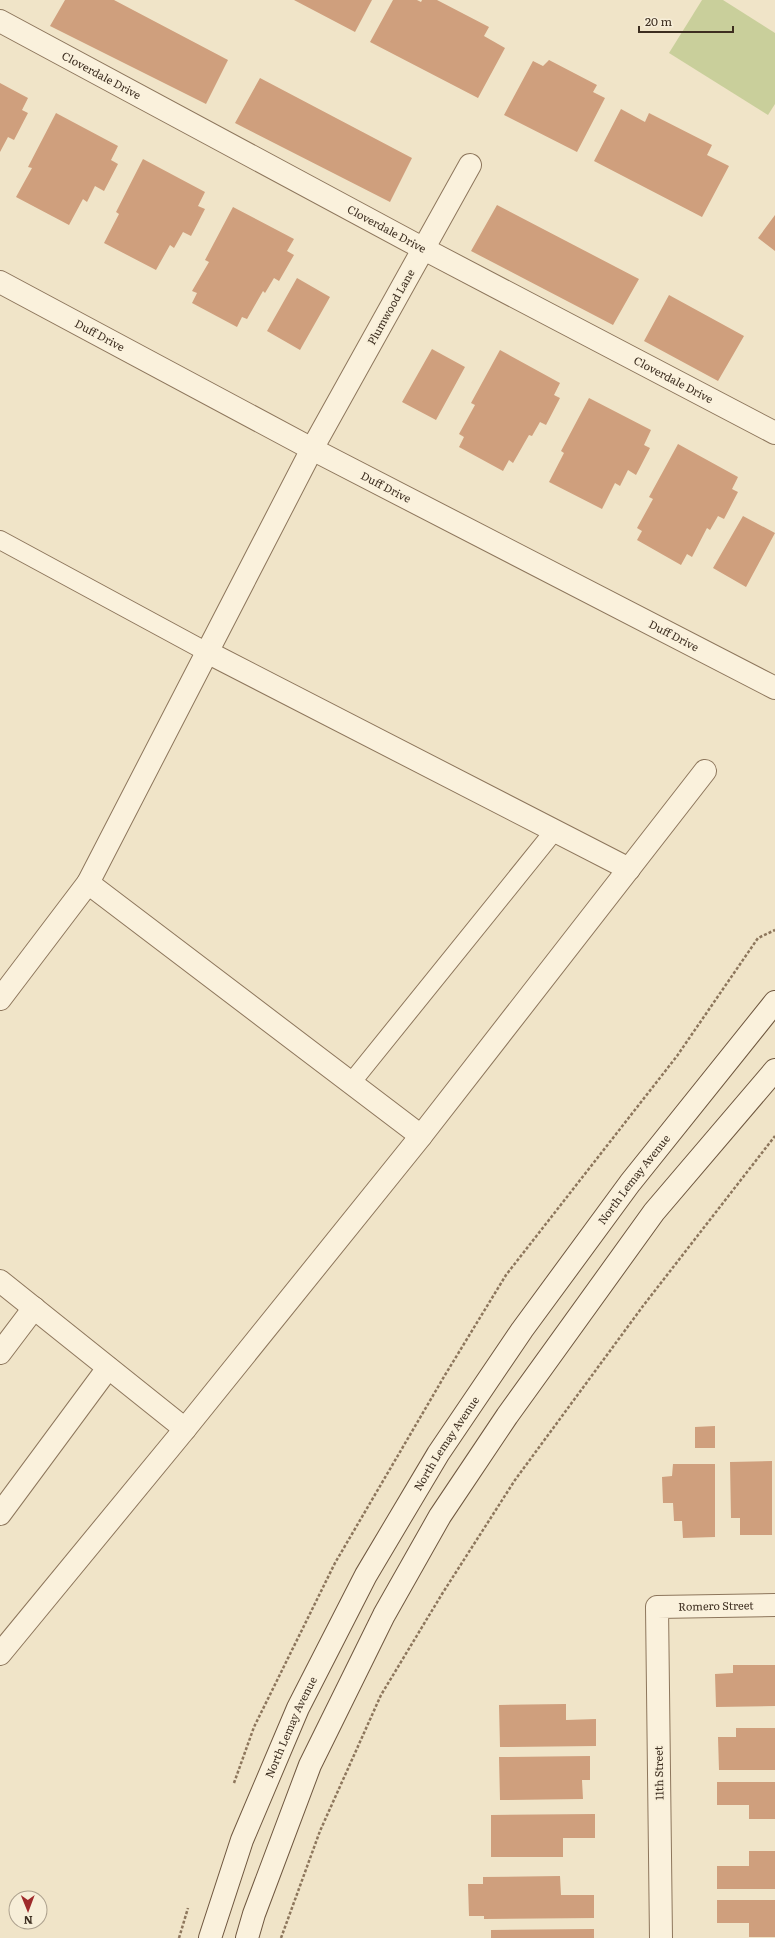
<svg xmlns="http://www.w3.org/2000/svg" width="775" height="1938" viewBox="0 0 775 1938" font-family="Literata,serif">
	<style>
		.green { fill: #c9cf9b }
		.building { fill: #cf9f7d }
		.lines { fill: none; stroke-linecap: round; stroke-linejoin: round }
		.service-casing { stroke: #8d765c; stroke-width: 20 }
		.minor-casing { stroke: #8d765c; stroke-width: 24 }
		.secondary-casing { stroke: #6f573f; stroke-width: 24 }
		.path { stroke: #8d765c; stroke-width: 2.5; stroke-dasharray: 3 2; stroke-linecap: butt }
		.service { stroke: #faf1dc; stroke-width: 18 }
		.minor { stroke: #faf1dc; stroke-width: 22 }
		.secondary { stroke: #faf1dc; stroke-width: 22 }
		.labels { text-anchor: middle; stroke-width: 3.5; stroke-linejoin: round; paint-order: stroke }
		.street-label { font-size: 11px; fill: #3d2e20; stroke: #f7eed8 }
	</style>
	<rect width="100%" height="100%" fill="#f0e4c8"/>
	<path class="green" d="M702 0H723L775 33V104L768 115 669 53Z"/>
	<path class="building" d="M65 0H114L228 60 206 104 50 26Z
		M294 0H372L355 32Z
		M393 0H417L421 2 422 0H437L489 27 484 36 505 48 478 98 370 42Z
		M549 60 597 85 593 92 605 98 577 152 504 115 533 61 543 66Z
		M260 78 412 158 390 202 235 123Z
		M0 83 28 98 22 110 28 113 14 140 8 137 0 152Z
		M621 109 645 122 649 113 712 145 707 155 729 166 702 217 594 161Z
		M56 113 118 146 111 160 118 164 104 191 95 186 87 202 83 199 69 225 16 197 32 168 28 167Z
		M143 159 205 192 198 206 205 209 191 236 183 232 174 248 170 245 156 270 104 243 119 214 116 212Z
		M497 205 639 279 613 325 471 251Z
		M233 207 294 239 287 251 294 255 279 281 274 278 265 293 263 291 247 319 242 317 237 327 192 303 197 293 192 291 209 262 205 260Z
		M775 215V251L758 238Z
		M297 278 330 297 300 350 267 331Z
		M669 295 744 336 718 381 644 341Z
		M432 349 465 367 436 420 402 402Z
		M500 350 560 383 554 395 560 398 546 425 540 422 532 436 529 435 513 463 509 460 503 471 459 447 464 437 459 434 475 405 471 403Z
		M589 398 651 430 644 445 650 448 636 475 628 470 620 486 615 483 602 509 549 482 564 453 561 451Z
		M678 444 738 477 732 489 738 492 724 519 718 516 710 530 707 528 692 557 687 554 681 565 637 540 642 531 637 528 653 499 649 497Z
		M743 516 775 533 746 587 713 568Z
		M715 1426V1448H695V1427Z
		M772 1461V1535H740V1518H731L730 1462Z
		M673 1464H715V1537L683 1538 682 1521H674L673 1503H663L662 1477 672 1476Z
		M733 1665H775V1706L716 1707 715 1674 733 1673Z
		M566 1704V1720L596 1719V1746L500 1747 499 1705Z
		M736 1728H775V1770H719L718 1737H736Z
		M590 1756V1780H582L583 1799 500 1800 499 1757Z
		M717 1782H775V1819H749V1805H717Z
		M595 1814V1838H563V1857H491V1815Z
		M749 1851H775V1889H717V1866H749Z
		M560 1876 561 1895H594V1918L484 1919V1916H469L468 1884H483V1877Z
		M717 1900H775V1937H749V1923H717Z
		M594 1929V1938H491V1930Z"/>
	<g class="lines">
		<g class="service-casing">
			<path id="service" d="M0 540 207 652
				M351 1083 555 830"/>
		</g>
		<g class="minor-casing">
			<g id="minor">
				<path id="s1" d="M0 21 424 249 775 433"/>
				<path d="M470 165 312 449 88 883 421 1136 705 771"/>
				<path id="s2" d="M0 282 312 449 775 688"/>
				<path d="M207 652 629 869"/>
				<path d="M0 999 88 883"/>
				<path d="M0 1281 185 1429"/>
				<path d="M0 1353 34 1308"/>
				<path d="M0 1514 108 1368"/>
				<path d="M0 1654 185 1429 421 1136"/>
				<path id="s3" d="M661 1938 657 1607 775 1605"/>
			</g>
		</g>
		<g class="secondary-casing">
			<g id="secondary">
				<path id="s4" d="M210 1938 242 1840 298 1708 366 1575 438 1454 522 1330 630 1183 775 1002"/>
				<path d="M247 1938 254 1914 310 1765 384 1615 440 1516 507 1416 654 1212 775 1070"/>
			</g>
		</g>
		<path class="path" d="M234 1783 254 1727 335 1563 445 1375 506 1275 677 1056 758 938 775 930
			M179 1938 188 1908
			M281 1938 320 1831 381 1695 442 1594 515 1480 643 1306 775 1136"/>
		<use href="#service" class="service"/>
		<use href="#minor" class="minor"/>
		<use href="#secondary" class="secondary"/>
	</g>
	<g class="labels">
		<g class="street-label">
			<text dy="4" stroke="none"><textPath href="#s1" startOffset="115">Cloverdale Drive</textPath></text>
			<text dy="4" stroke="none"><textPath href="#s1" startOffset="439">Cloverdale Drive</textPath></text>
			<text transform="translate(391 307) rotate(-61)" y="4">Plumwood Lane</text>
			<text dy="4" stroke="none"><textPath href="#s2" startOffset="113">Duff Drive</textPath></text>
			<text dy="4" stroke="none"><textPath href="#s1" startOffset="763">Cloverdale Drive</textPath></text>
			<text dy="4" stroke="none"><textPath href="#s2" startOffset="437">Duff Drive</textPath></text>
			<text dy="4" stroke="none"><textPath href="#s2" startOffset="761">Duff Drive</textPath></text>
			<text dy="4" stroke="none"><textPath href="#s4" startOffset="874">North Lemay Avenue</textPath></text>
			<text dy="4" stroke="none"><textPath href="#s4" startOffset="550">North Lemay Avenue</textPath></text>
			<text dy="4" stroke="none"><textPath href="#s3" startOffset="390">Romero Street</textPath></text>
			<text dy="4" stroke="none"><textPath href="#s4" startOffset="226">North Lemay Avenue</textPath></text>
			<text transform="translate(659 1773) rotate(-91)" y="4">11th Street</text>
		</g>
	</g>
	<g transform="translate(28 1910) rotate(179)"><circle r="19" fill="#f7eed8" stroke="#ada18e"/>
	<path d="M0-3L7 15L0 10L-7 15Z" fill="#9e2a2b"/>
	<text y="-6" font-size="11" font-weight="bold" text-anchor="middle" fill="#3d2e20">N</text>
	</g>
	<path d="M639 26v6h94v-6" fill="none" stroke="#3d2e20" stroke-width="2"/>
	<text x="645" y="26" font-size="12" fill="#3d2e20" stroke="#f7eed8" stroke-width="3" paint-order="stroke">20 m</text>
</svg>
